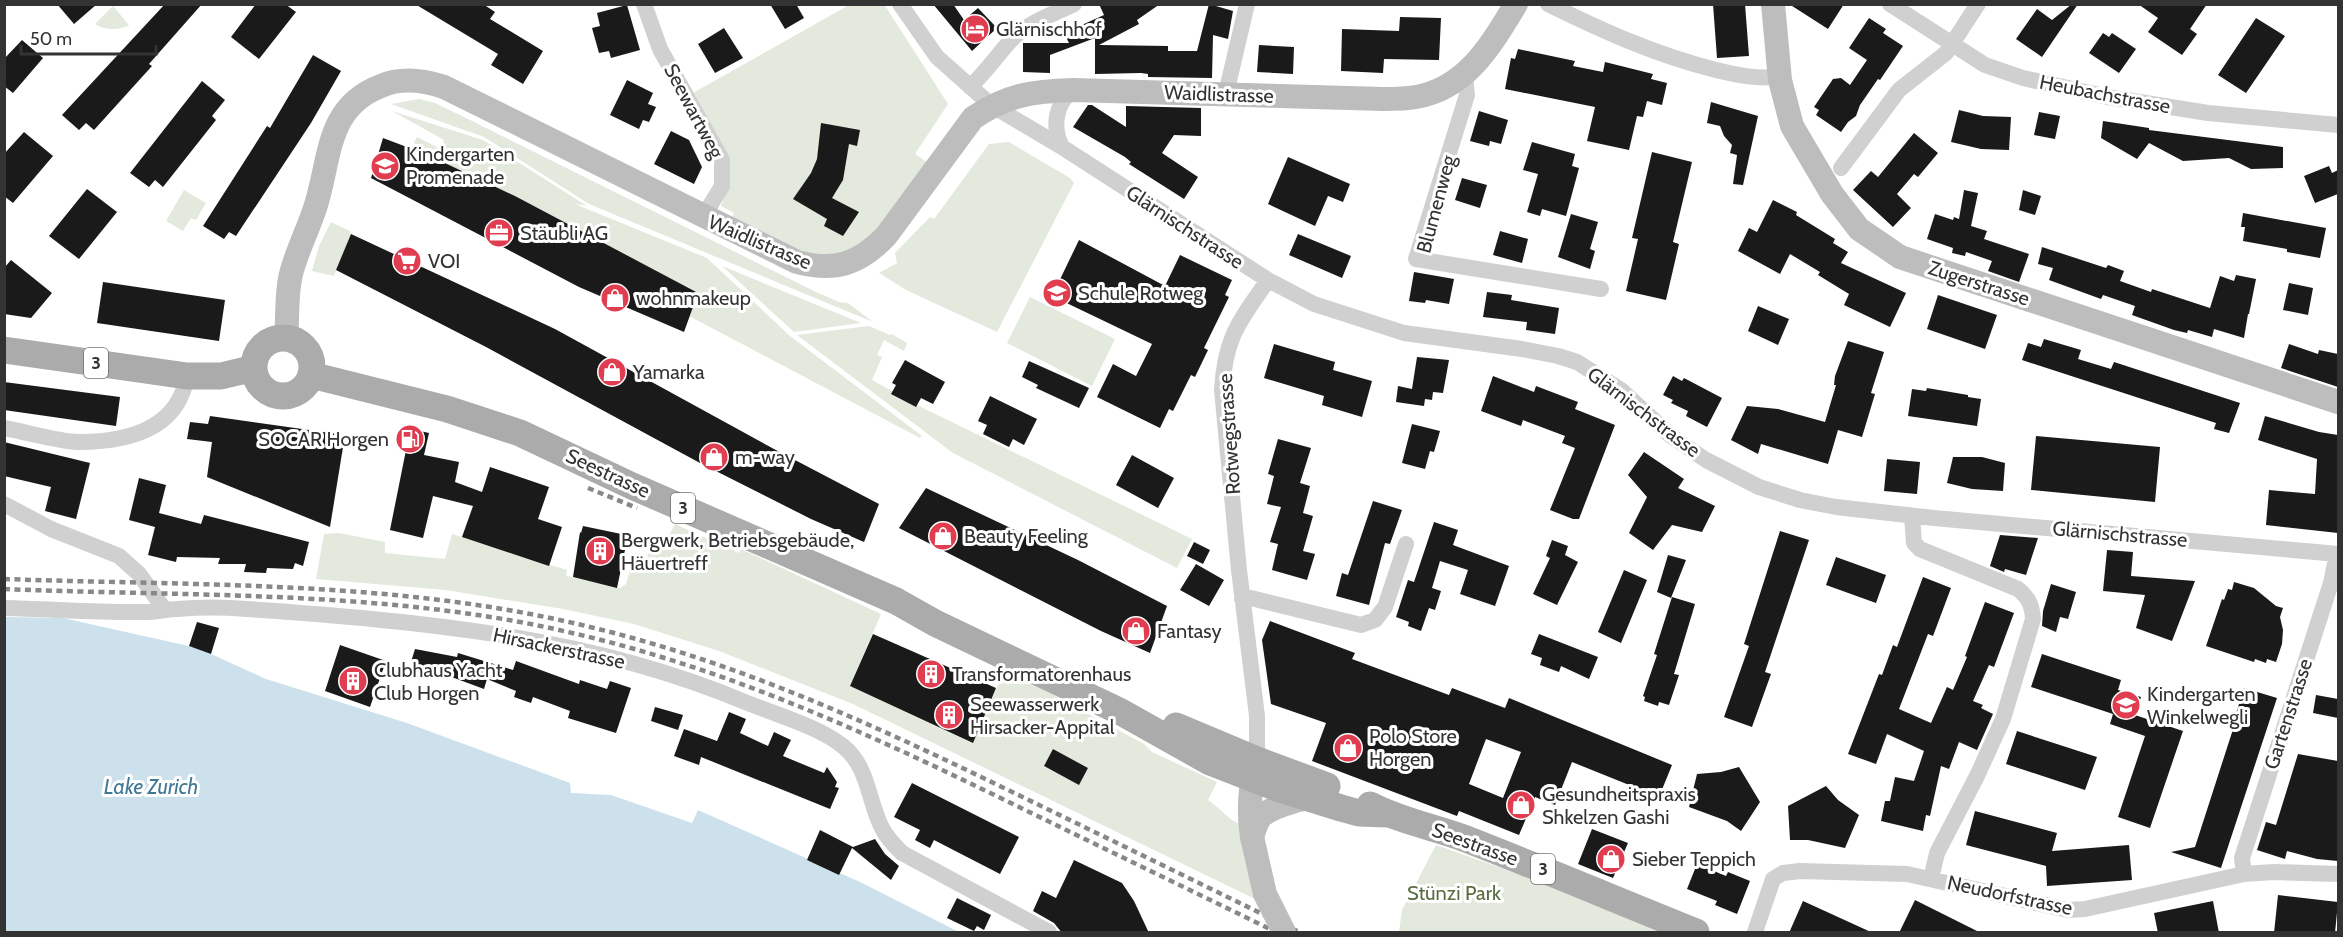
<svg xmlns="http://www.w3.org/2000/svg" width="2343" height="937" viewBox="0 0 2343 937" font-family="Cabin,sans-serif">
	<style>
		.green { fill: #e3e9dc; fill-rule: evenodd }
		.water { fill: #cce1eb }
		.building { fill: #1a1a1a; fill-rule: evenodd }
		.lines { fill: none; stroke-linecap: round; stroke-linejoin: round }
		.street { stroke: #d0d0d0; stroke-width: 16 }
		.secondary { stroke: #bdbdbd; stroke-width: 24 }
		.primary { stroke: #ababab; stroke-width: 27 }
		.rail { stroke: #888; stroke-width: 4.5; stroke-dasharray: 6 4.5; stroke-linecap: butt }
		.secondary-bridge { stroke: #bdbdbd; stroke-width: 24 }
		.labels { text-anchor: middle; stroke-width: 6; stroke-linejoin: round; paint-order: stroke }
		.shield { fill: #fff; stroke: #707070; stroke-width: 1.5 }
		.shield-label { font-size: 18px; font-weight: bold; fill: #333 }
		.poi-label { font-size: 20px; fill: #333; stroke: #fff; text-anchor: start }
		.street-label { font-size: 20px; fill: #333; stroke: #fff }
		.park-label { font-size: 20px; fill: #586e40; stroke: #fff }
		.water-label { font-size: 21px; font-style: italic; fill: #417894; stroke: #fff }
	</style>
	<rect width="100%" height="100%" fill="#fff"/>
	<path class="green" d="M884 4 948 104 915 154 930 164 882 225 856 248 834 255 802 254 731 219 734 213 721 206 730 181 729 161 693 93 849 5Z
		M113 6 129 25C121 31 103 30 95 24Z
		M419 99 435 103 468 119 816 292 839 302 848 303 873 322 589 204 484 137 391 104Z
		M392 111 483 140 587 206 575 204 707 258 790 336 922 436 920 438 689 316 600 242 515 196 428 155 430 151 414 143 417 137 441 149 444 140Z
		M1009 142 1070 178 1074 183 997 332 906 290 879 273 897 263 895 253 930 217 934 219 989 144Z
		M184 190 206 203 196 220 191 218 183 231 166 221Z
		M331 222 350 231 351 234 334 276 312 271 319 246Z
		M722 266 861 323 794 332Z
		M1030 297 1115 339 1092 386 1007 343Z
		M869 326 890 335 892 334 907 343 904 351 884 340 877 355 882 357 872 380 925 409 1192 539 1177 568 953 453 797 335Z
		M675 524 739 553 741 549 881 614 850 686 972 743 1004 671 1029 682 1144 744 1152 752 1217 782 1208 800C1219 807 1229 820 1239 824L1245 861 1255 899 853 704 719 651 634 624 563 609 446 590 316 579 324 534 339 533 385 542V553L445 559 452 534 567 570 566 576 620 588 626 584 630 570 642 573 650 549 660 553ZM1053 749 1088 768 1079 784 1044 767Z
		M1436 845 1504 869 1671 932H1399L1402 910Z"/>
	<path class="water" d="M5 617 63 618 193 647 211 654 266 679 407 723 570 783 571 793 611 795 692 823 698 810 860 882 959 932H5Z"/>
	<path class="building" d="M57 4H97L74 24Z
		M165 4H202L149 64 152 66 94 130 86 123 79 130 62 115Z
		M256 4H285L296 12 259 59 231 37Z
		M415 4H483L495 12 490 19 543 51 523 84 491 65 498 54Z
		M770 4H796L804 18 785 29Z
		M933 4H953L964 20 978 8 997 28 972 51Z
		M1099 4H1160L1137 20 1139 24 1099 45 1168 46V51H1197L1209 4 1233 11 1228 39 1213 35 1212 78 1148 77V74L1141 73 1095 74V38L1050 55V73L1023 72V43H1069L1064 33 1104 15Z
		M1713 4H1745L1749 56 1717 58Z
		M1789 4H1844L1828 29Z
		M2072 4H2078L2042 57 2016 39 2037 9 2052 20Z
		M2138 4H2207L2190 29 2197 34 2182 55 2148 32 2158 18Z
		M627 5 640 50 611 58 609 51 599 53 592 28 600 26 597 13Z
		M1400 17 1441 18 1439 60 1384 59 1383 73 1341 71 1342 29 1399 31Z
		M1869 18 1886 29 1883 33 1903 46 1880 80 1878 79 1860 105 1856 116 1848 122 1841 132 1816 115 1819 110 1814 107 1833 79 1841 78 1850 85 1867 60 1849 48Z
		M2256 18 2285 36 2246 93 2218 75Z
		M724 28 743 58 715 73 698 44Z
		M2103 33 2109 37 2112 33 2136 49 2119 73 2089 53Z
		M22 40 43 58 13 93 4 86V59Z
		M1259 45 1294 47 1293 74 1257 72Z
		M1518 49 1575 61 1573 66 1603 72 1605 62 1653 74 1651 79 1667 83 1662 105 1647 101 1643 117 1637 116 1629 150 1587 141 1595 107 1505 89 1511 58 1515 59Z
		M313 55 341 71 311 123 236 236 229 232 224 239 203 226 267 126 270 128Z
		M627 80 653 93 648 104 656 107 649 122 643 120 639 129 610 115Z
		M202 81 225 100 212 116 216 120 163 187 155 180 149 187 130 173Z
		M1711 102 1758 116 1743 185 1733 184 1737 155 1730 153 1732 145 1724 136 1720 126 1707 123Z
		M1088 105H1092L1126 127V106L1201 108V136L1174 135 1162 153 1198 177 1184 199 1129 164 1131 162 1125 157 1073 127Z
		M1959 110 1983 116 2011 117 2009 150 1981 149 1951 142Z
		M1479 111 1508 120 1501 144 1490 141 1489 146 1470 141Z
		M2039 112 2060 116 2055 139 2034 135Z
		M2103 121 2149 128V130L2283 147V168L2251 169 2229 158 2183 161 2149 143 2137 159 2101 138Z
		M821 123 860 130 857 146 849 144 843 180 832 198 859 212 843 236 824 226 827 219 793 199 811 173 817 159Z
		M671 131 689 140 702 167 694 184 654 164Z
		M24 132 53 156 13 203 4 196V154Z
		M1914 133 1938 153 1918 177 1914 174 1897 194 1911 208 1893 227 1853 190 1871 171 1878 177Z
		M383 138 428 155 515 196 698 293 684 332 579 287 371 178Z
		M1532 142 1575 154 1572 166 1579 168 1566 216 1542 209 1540 216 1527 212 1538 174 1523 170Z
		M1652 152 1692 162 1673 242 1679 244 1666 300 1626 291 1638 239 1632 238Z
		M1288 157 1350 184 1343 202 1328 196 1315 226 1268 204Z
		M2329 166 2332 173 2338 170V194L2315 203 2304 176Z
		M1462 178 1487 185 1480 208 1455 200Z
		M87 189 117 212 79 259 49 236Z
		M1964 190 1978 193 1971 226 1987 231 1984 239 2029 254 2019 282 1988 271 1992 261 1966 252 1965 256 1952 253 1953 248 1927 239 1935 214 1953 220 1954 217 1959 219Z
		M2023 190 2041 196 2035 215 2019 210Z
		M1773 200 1797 212 1796 215 1835 239 1833 243 1848 252 1841 263 1906 293 1890 327 1844 305 1849 294 1818 275 1820 272 1790 254 1780 274 1738 251 1749 228 1757 232Z
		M2243 213 2326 228 2320 258 2287 252V249L2243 241 2245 227H2241Z
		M1571 214 1598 222 1590 249 1595 251 1590 269 1558 257Z
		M1500 231 1528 239 1522 263 1493 255Z
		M351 234 555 329 774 449 879 504 864 542 811 519 700 463 486 347 336 270Z
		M1298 234 1351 256 1342 278 1289 255Z
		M1079 240 1165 286 1180 255 1232 280 1225 295 1229 297 1204 348 1208 350 1195 377 1191 375 1173 411 1169 409 1160 428 1097 397 1113 364 1136 376 1152 344 1052 296Z
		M2042 247 2106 268 2108 265 2124 271 2120 281 2151 292 2152 289 2210 308 2220 276 2234 281 2236 275 2256 279 2249 314H2248L2244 338 2214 329 2212 337 2188 330 2187 333 2174 330 2132 315 2135 306 2103 295 2101 299 2049 280 2053 268 2038 264Z
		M11 260 52 293 31 318 4 314V268Z
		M1414 272 1454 279 1449 304 1426 300 1425 303 1409 301Z
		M103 282 225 300 219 341 97 323Z
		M2289 283 2313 288 2308 315 2283 310Z
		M1487 292 1512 295 1511 300 1559 308 1555 334 1526 330 1527 322 1483 317Z
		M1938 295 1997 315 1985 349 1927 329Z
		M1758 306 1789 319 1778 345 1748 331Z
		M2044 339 2081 350 2078 359 2111 369 2114 362 2240 403 2229 433 2214 429 2216 423 2022 360 2028 343 2041 347Z
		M1848 341 1884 352 1871 393 1875 394 1862 437 1838 430 1828 464 1761 444 1758 454 1731 440 1747 406 1778 409 1825 422 1836 385H1834L1835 376Z
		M1274 344 1335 362 1333 370 1372 381 1362 417 1322 405 1324 396 1264 378Z
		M2289 344 2318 354 2319 350 2338 354V387L2281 368Z
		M1417 357 1449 360 1443 393 1433 392 1432 400 1425 399 1424 406 1396 402 1398 386 1412 389Z
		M905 360 945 382 933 404 921 398 916 407 891 394 896 385 892 383Z
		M1029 361 1089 388 1079 408 1036 388 1038 385 1022 377Z
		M1493 376 1534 392 1536 386 1578 402 1575 409 1615 425 1579 519H1573L1550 510 1575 448 1562 443 1565 436 1523 420 1521 426 1481 411Z
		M1673 376 1682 381 1684 378 1722 398 1707 427 1686 416 1688 411 1671 403 1673 400 1663 395Z
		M4 382 120 397 116 426 4 410Z
		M1927 388 1968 395V397L1981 399 1977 426 1908 416 1912 389 1926 391Z
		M990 396 1037 419 1024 445 1013 439 1009 447 983 434 987 425 978 421Z
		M210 416 345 435 330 527 207 477 212 442 187 439 190 422 208 424Z
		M2265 416 2319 432 2338 435V533L2266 525 2269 490 2315 494 2317 459 2258 440Z
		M1412 424 1440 431 1434 452 1430 451 1425 469 1402 463Z
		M403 427 429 433 424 455 459 462 455 482 482 492 490 467 549 487 538 519 562 527 549 566 462 537 473 506 433 496 423 538 390 530 406 450 398 448Z
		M2036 436 2160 447 2155 502 2031 490Z
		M1278 439 1311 448 1300 483 1310 486 1303 513 1313 516 1303 551 1315 554 1307 580 1272 570 1278 544 1270 542 1281 507 1267 504 1274 476 1268 474Z
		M4 442 90 463 76 519 45 511 51 487 4 476Z
		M1644 452 1684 479 1678 488 1715 506 1702 532 1672 525 1653 550 1629 533 1647 497 1628 475Z
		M1132 455 1174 478 1158 508 1116 485Z
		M1953 457H1982L2005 463 2003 491 1972 489 1947 483Z
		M1887 459 1920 462 1917 494 1884 491Z
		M139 478 166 485 159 513 201 524 204 515 309 542 303 566 295 563 293 569 267 568 266 573 244 572 246 564H218L220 558 177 557 176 562 148 555 155 527 129 520Z
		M926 488 1078 560 1167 606 1150 653 1101 631 899 528Z
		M1373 501 1402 510 1390 544 1385 543 1369 605 1336 596 1342 573 1348 575Z
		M1434 522 1458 530 1453 545 1509 566 1495 606 1460 594 1468 570 1440 561 1432 588 1441 591 1435 610 1429 608 1421 631 1408 626 1409 622 1396 617 1408 580 1414 582Z
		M583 526 626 535 624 544 626 545 617 588 573 577 580 532 581 533Z
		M1780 531 1809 540 1765 672 1771 674 1752 727 1724 717 1749 646 1744 644Z
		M2000 535 2038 538 2026 575 2005 569 2004 572 1990 566Z
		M1552 540 1568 546 1565 555 1578 562 1557 605 1533 594 1550 558 1546 556Z
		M1194 542 1210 550 1203 564 1187 556Z
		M2107 550 2133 552 2131 576 2195 581 2172 641 2136 628 2145 595 2103 591Z
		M1668 555 1686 560 1671 598 1657 592Z
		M1836 557 1886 575 1876 603 1826 585Z
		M1196 564 1224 580 1209 606 1180 590Z
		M1624 570 1647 580 1621 643 1598 632Z
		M1923 577 1951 588 1933 636 1928 634 1899 709 1931 723 1947 687 1953 690 1967 657 1965 656 1985 602 2014 613 1994 667 1989 665 1973 701 1983 705 1981 708 1993 714 1977 750 1959 742 1949 769 1941 766 1930 816 1926 815 1923 831 1881 821 1885 801H1890L1895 777 1914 781 1924 751 1887 734 1876 764 1848 754 1879 674 1882 675 1893 645 1897 647Z
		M2234 582 2254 588 2276 606 2283 608 2280 617 2283 630 2282 644 2276 662 2267 659 2266 663 2255 659 2254 662 2206 646 2222 599 2224 600 2228 589 2232 590Z
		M2051 584 2076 592 2068 619 2060 617 2056 632 2042 626 2043 611Z
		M1672 597 1695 604 1674 674 1679 675 1669 705 1659 702 1658 706 1644 701 1645 697 1643 696 1657 655 1654 654Z
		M1270 621 1355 653 1352 659 1449 695 1452 688 1505 708 1509 698 1672 765 1659 797 1572 762 1555 805 1535 797 1519 835 1459 811 1457 816 1312 761 1326 723 1271 704 1262 640ZM1486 739 1521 752 1503 798 1469 784Z
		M197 622 219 628 211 654 189 646Z
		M873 634 996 688 973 743 850 686Z
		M1539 634 1598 657 1589 679 1561 666 1559 672 1540 665 1542 658 1531 654Z
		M340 645 386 661 370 707 325 691Z
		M415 649 457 657 458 653 513 670 516 661 579 684 580 680 607 689 610 681 631 688 616 733 568 718 570 711 533 697 531 703 514 697 516 691 487 679 484 689 411 662Z
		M2042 654 2121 680 2118 690 2141 697 2135 715 2183 731 2150 828 2118 817 2145 736 2110 724 2113 714 2031 687Z
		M2244 688 2277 698 2221 868 2171 852 2195 847 2236 720H2234Z
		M2316 695 2338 699V718L2313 713Z
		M655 707 683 715 678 730 651 721Z
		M729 712 746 719 740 733 768 746 774 732 791 740 783 756 824 773 827 767 837 782 835 787 839 788 830 809 701 757 699 765 674 756 684 729 717 741Z
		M2017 731 2097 757 2085 790 2006 764Z
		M1053 749 1088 768 1079 785 1044 766Z
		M2298 754 2338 761V861L2317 859 2287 851 2285 859 2257 850 2266 822 2276 825Z
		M1739 767 1760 802 1741 831 1727 821 1689 807 1697 774 1721 772Z
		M912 783 1019 837 1000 874 934 840 930 848 915 840 920 830 894 817Z
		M1826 786 1838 800 1859 815 1845 848 1808 840H1790L1788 806Z
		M1975 811 2057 833 2052 851 2129 845 2132 880 2047 886 2046 866 1966 845Z
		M1592 829 1628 843 1613 878 1578 864Z
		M820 830 853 847 875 839 885 854 899 866 891 880 852 848 839 875 807 860Z
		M1074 860 1122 883 1134 901 1149 933H1062L1054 923 1033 911 1042 891 1056 898Z
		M1697 864 1726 876 1728 872 1750 881 1737 914 1715 905 1717 901 1687 889Z
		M2278 895 2338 902 2335 933H2274Z
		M957 898 991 915 984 930 977 926 974 931 947 918Z
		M1915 900 1981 933H1899Z
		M1803 901 1873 933H1789Z
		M2213 901 2219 933H2158L2154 913Z"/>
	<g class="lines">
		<path class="street" d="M644 4 660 49 722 160V186L703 217
			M900 4 937 57 991 105 1062 147 1268 280 1314 304 1404 333 1522 349 1558 356 1577 362 1621 390 1671 436 1706 460 1759 487 1800 500 1836 507 1934 518 2338 554
			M1548 4C1603 31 1656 55 1716 70 1737 75 1759 80 1780 76
			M1890 4 1985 65 2023 78 2108 97 2208 113 2338 125
			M1465 76 1467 95 1416 259 1601 289
			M970 87C986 72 998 54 1013 38 1029 22 1054 14 1074 4
			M1228 94V85L1247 4
			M1062 147C1052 127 1055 104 1073 90
			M1841 168 1899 90 1946 53 1978 4
			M4 428C27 432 56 441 78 442 127 442 178 430 187 376
			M4 504 51 529 119 556 139 574 165 610
			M1912 516 1914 543 1920 549 2018 589C2029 598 2032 605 2033 619L2003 719 1977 776 1937 853 1931 879
			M1242 599 1251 598 1361 625 1375 620 1385 607 1406 544
			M4 608C52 609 100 613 148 612 158 612 168 609 177 609 200 607 224 607 247 609 417 621 586 635 745 702 775 714 820 727 844 747 868 767 868 799 881 826 886 837 894 845 902 853L1049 932
			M1257 760V716L1239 570 1222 390C1225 337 1239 322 1268 280
			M2244 874 2242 858 2331 583 2337 554
			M1755 932 1773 879 1783 873 1800 871 1907 874 2068 910 2085 909 2244 874 2274 872 2338 874"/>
		<path class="secondary" d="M1773 4 1780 80 1792 126 1832 194 1859 229 1900 257 2338 402
			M286 338C288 317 286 294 291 274 297 250 309 228 316 205 331 157 326 107 381 86 402 77 423 80 444 87L797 262C835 272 859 264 886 236L973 118C1007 95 1033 91 1073 90L1383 99C1394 99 1405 99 1416 97 1467 88 1491 45 1516 4
			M1252 837C1248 812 1250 786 1256 762
			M1252 837C1254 831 1256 824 1259 819 1267 808 1296 800 1309 798"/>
		<path class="primary" d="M254 367a29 29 0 1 1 58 0a29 29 0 1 1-58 0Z
			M4 350 187 376H221L254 368
			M311 375 447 409 520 433 632 486 896 601 935 623 1121 712 1210 762 1277 788 1341 808 1359 813 1386 814
			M1176 726 1257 760 1327 786
			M1370 805C1400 821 1434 827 1466 839 1543 869 1619 901 1696 932"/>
		<path class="rail" d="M588 488 637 508
			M4 579C200 586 399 580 590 627 736 662 870 723 1004 788 1103 836 1201 884 1299 932
			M4 589C176 596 351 591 520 622 701 656 853 726 1017 806 1103 848 1190 890 1276 932"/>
		<path class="secondary-bridge" d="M1252 837 1265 894 1284 932"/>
	</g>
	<defs>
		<g id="hotel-disc" transform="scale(1.5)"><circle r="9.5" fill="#e13d51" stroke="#fff"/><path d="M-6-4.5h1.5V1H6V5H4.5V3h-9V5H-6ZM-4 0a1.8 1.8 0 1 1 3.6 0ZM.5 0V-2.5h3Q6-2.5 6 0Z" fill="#fff"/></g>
		<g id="school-disc" transform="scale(1.5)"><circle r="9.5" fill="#e13d51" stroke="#fff"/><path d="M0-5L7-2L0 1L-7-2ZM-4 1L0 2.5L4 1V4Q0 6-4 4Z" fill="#fff"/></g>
		<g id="office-disc" transform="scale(1.5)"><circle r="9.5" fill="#e13d51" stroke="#fff"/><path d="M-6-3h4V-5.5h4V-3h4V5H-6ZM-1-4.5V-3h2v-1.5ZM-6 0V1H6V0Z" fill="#fff"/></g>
		<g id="supermarket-disc" transform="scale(1.5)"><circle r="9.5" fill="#e13d51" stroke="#fff"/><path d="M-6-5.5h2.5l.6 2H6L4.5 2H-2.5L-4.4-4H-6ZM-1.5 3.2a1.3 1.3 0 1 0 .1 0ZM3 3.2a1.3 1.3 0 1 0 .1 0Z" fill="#fff"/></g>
		<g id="shop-disc" transform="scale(1.5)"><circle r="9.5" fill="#e13d51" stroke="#fff"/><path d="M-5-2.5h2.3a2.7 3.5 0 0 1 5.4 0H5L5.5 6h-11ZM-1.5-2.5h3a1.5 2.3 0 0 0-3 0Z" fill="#fff"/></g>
		<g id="fuel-disc" transform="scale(1.5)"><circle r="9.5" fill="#e13d51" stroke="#fff"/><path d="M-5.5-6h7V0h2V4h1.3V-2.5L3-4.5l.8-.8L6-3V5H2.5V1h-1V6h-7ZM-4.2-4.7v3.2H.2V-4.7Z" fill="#fff"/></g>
		<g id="building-disc" transform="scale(1.5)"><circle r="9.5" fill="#e13d51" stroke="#fff"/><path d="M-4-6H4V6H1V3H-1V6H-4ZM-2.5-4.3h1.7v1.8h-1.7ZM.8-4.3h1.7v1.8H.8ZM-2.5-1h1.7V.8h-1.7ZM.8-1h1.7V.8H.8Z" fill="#fff"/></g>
	</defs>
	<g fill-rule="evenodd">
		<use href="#hotel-disc" x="975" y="29"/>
		<use href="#school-disc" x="385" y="166"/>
		<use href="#office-disc" x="499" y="233"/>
		<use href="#supermarket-disc" x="407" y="261"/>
		<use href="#school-disc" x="1057" y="293"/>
		<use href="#shop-disc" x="615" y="298"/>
		<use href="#shop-disc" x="612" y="372"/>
		<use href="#fuel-disc" x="410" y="439"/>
		<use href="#shop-disc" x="714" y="457"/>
		<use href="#shop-disc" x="943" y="536"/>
		<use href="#building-disc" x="600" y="551"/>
		<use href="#shop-disc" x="1136" y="631"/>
		<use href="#building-disc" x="931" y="674"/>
		<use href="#building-disc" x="353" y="681"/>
		<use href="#school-disc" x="2126" y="705"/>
		<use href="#building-disc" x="949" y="715"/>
		<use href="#shop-disc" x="1348" y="748"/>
		<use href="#shop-disc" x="1521" y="805"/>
		<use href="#shop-disc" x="1611" y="859"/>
	</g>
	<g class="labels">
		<g class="shield">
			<rect x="84" y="348" width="24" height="30" rx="4.5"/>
			<rect x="671" y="493" width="24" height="30" rx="4.5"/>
			<rect x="1531" y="854" width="24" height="30" rx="4.5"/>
		</g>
		<g class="shield-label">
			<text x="96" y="369">3</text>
			<text x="683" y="514">3</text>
			<text x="1543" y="875">3</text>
		</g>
		<g class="poi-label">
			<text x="996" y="36">Glärnischhof</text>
			<text x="406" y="161">Kindergarten<tspan x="406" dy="23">Promenade</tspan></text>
			<text x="520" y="240">Stäubli AG</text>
			<text x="428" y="268">VOI</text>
			<text x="1078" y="300">Schule Rotweg</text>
			<text x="636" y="305">wohnmakeup</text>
			<text x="633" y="379">Yamarka</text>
			<text x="389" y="446" text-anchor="end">SOCAR Horgen</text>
			<text x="735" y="464">m-way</text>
			<text x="964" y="543">Beauty Feeling</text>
			<text x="621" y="547">Bergwerk, Betriebsgebäude,<tspan x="621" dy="23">Häuertreff</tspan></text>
			<text x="1157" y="638">Fantasy</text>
			<text x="374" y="677">Clubhaus Yacht<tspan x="374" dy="23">Club Horgen</tspan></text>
			<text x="952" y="681">Transformatorenhaus</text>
			<text x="2147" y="701">Kindergarten<tspan x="2147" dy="23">Winkelwegli</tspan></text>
			<text x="970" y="711">Seewasserwerk<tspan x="970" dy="23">Hirsacker-Appital</tspan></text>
			<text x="1369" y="743">Polo Store<tspan x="1369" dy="23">Horgen</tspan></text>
			<text x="1542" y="801">Gesundheitspraxis<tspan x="1542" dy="23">Shkelzen Gashi</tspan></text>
			<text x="1632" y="866">Sieber Teppich</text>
		</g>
		<g class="street-label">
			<text transform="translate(1219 94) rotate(2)" y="7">Waidlistrasse</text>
			<text transform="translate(2105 94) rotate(11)" y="7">Heubachstrasse</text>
			<text transform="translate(694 111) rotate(62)" y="7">Seewartweg</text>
			<text transform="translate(1436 204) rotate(-75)" y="7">Blumenweg</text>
			<text transform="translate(1185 227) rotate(33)" y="7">Glärnischstrasse</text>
			<text transform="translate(760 242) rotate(23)" y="7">Waidlistrasse</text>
			<text transform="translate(1979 283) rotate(18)" y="7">Zugerstrasse</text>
			<text transform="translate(1644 412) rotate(37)" y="7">Glärnischstrasse</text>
			<text transform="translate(1229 434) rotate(-94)" y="7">Rotwegstrasse</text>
			<text transform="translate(608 473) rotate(25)" y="7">Seestrasse</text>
			<text transform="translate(2120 534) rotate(5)" y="7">Glärnischstrasse</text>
			<text transform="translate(559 648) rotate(12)" y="7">Hirsackerstrasse</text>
			<text transform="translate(2288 714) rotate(-72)" y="7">Gartenstrasse</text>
			<text transform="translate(1475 844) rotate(20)" y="7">Seestrasse</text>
			<text transform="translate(2010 895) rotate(12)" y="7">Neudorfstrasse</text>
		</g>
		<g class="park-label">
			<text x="1454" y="900">Stünzi Park</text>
		</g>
		<g class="water-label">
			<text x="151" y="794">Lake Zurich</text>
		</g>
	</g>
	<rect width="2343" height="937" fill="none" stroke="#333333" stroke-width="12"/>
	<path d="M21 45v9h135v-9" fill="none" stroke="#333333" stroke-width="3"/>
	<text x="30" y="45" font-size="18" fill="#333333" stroke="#ffffff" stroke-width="4.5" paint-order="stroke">50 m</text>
</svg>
